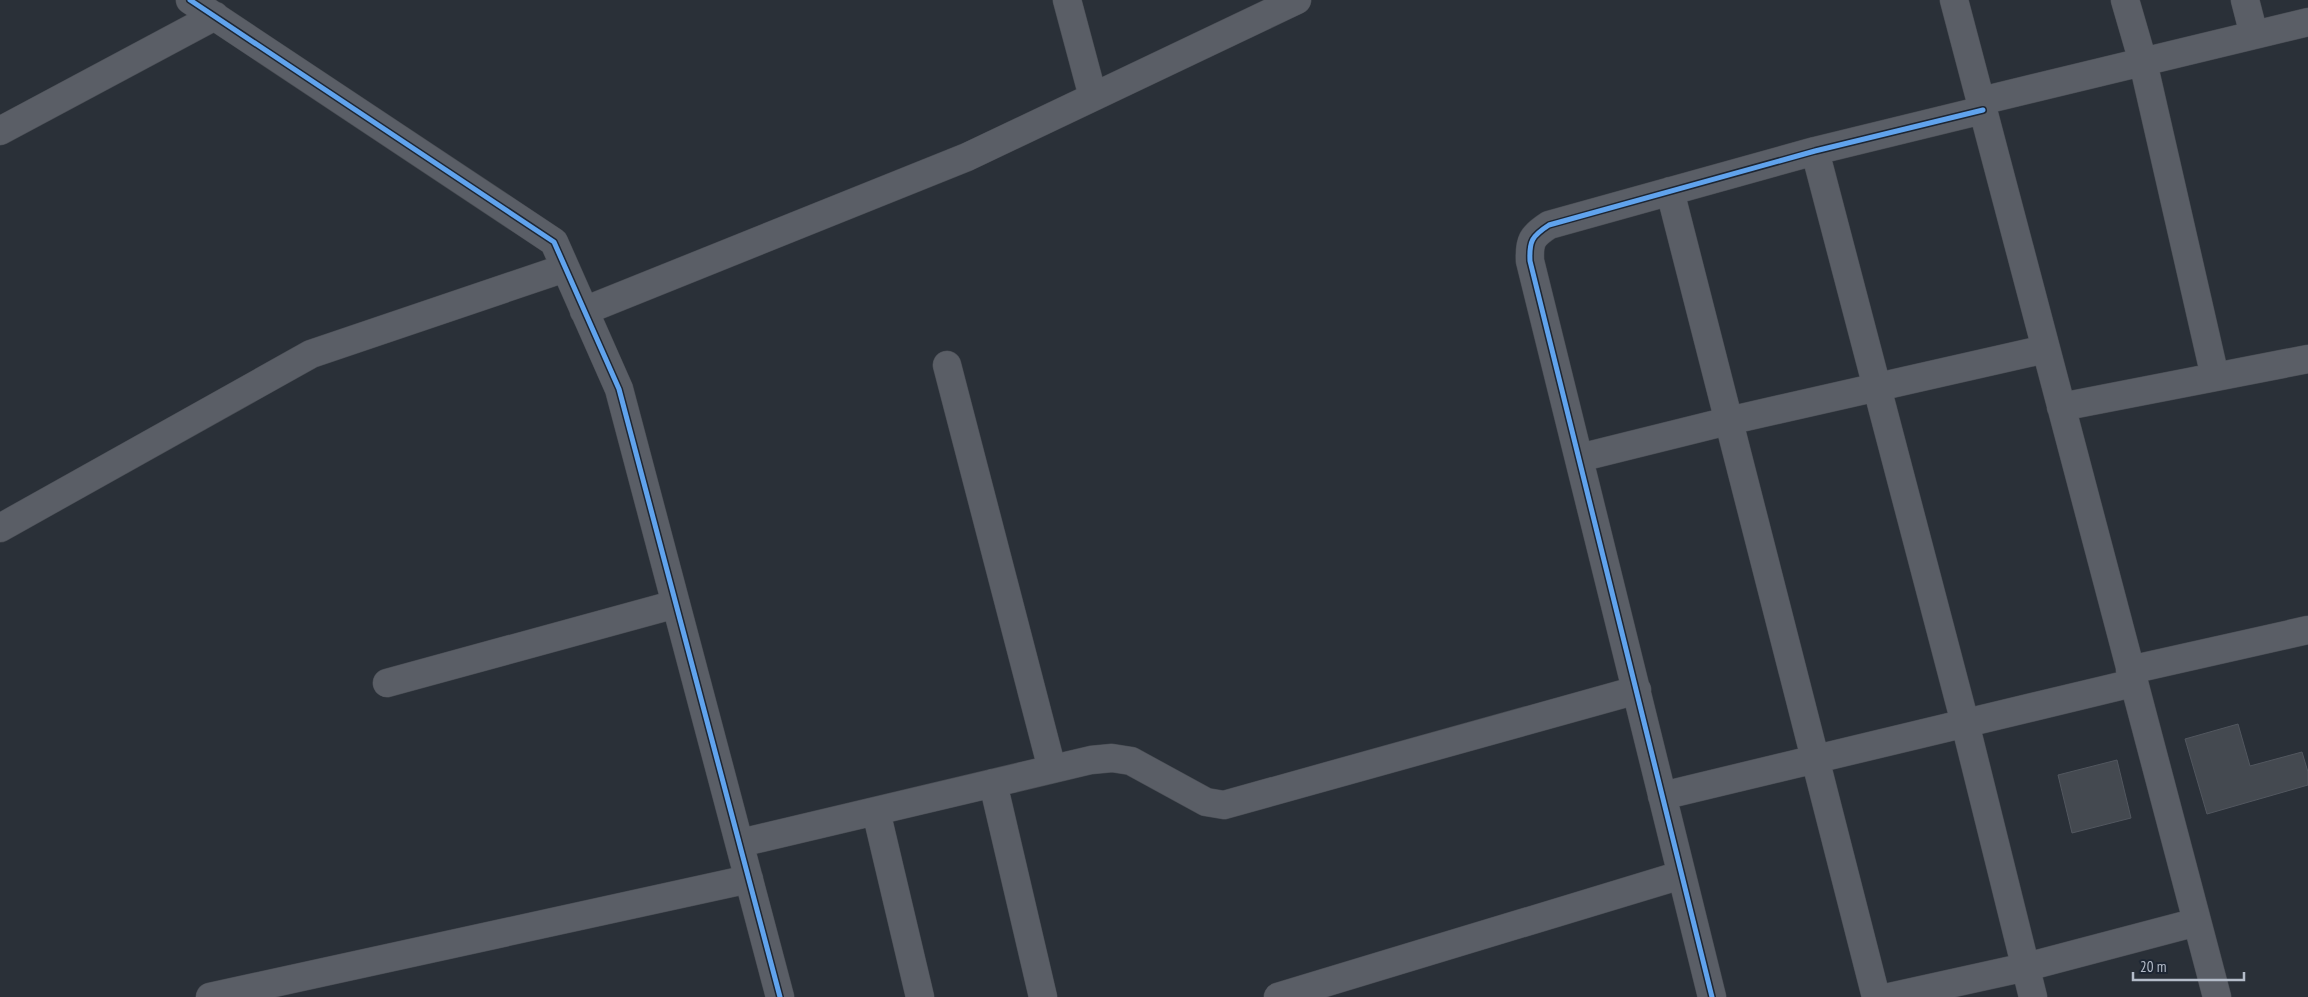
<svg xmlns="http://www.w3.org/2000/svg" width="2308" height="997" viewBox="0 0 2308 997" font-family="'PT Sans Narrow',sans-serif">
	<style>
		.building { fill: #444950; stroke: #52575f }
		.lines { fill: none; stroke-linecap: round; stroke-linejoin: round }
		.minor-casing { stroke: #484c53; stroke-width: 29 }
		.minor { stroke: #5a5e66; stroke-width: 28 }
		.cycleway-casing { stroke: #1d2633; stroke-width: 8 }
		.cycleway { stroke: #60a3ed; stroke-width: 5 }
	</style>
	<rect width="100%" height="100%" fill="#2a3038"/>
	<path class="building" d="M2238 724 2250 766 2302 752 2308 772V785L2207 814 2185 739Z
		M2117 760 2131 818 2072 833 2058 775Z"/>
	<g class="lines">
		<g class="minor-casing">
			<path id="minor" d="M190 0 554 242 619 389 780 997
				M1067 0 1093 97
				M1954 0 2217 997
				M2125 0 2143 62 2215 377
				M2245 0 2254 35
				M1981 101 2308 22
				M0 131 215 16
				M1815 151 1965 723 2033 997
				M1670 191 1876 997
				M584 311 967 157 1297 0
				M947 365 1052 769
				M2061 407 2308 359
				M1579 458 1728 421 2046 349
				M0 528 311 354 565 268
				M2130 670 2308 630
				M387 683 676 604
				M993 783 1043 997
				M1662 796 2133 683
				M876 811 920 997
				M740 843 1091 760 1112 758 1131 761 1206 802 1224 805 1637 690
				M210 997 749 879
				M1278 997 1681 875
				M1712 997 1530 261C1529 241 1532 236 1549 225L1815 151 1983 110
				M1890 997 2026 967 2197 922"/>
		</g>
		<use href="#minor" class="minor"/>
		<g class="cycleway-casing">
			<path id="cycleway" d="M190 0 554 242 619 389 780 997
				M1712 997 1530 261C1529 241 1532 236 1549 225L1815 151 1983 110"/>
		</g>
		<use href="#cycleway" class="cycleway"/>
	</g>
	<path d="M2133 972v8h111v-8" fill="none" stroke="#b4bcc9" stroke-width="2.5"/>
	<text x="2140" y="972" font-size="15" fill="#b4bcc9" stroke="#1d2633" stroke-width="4" paint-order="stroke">20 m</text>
</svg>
